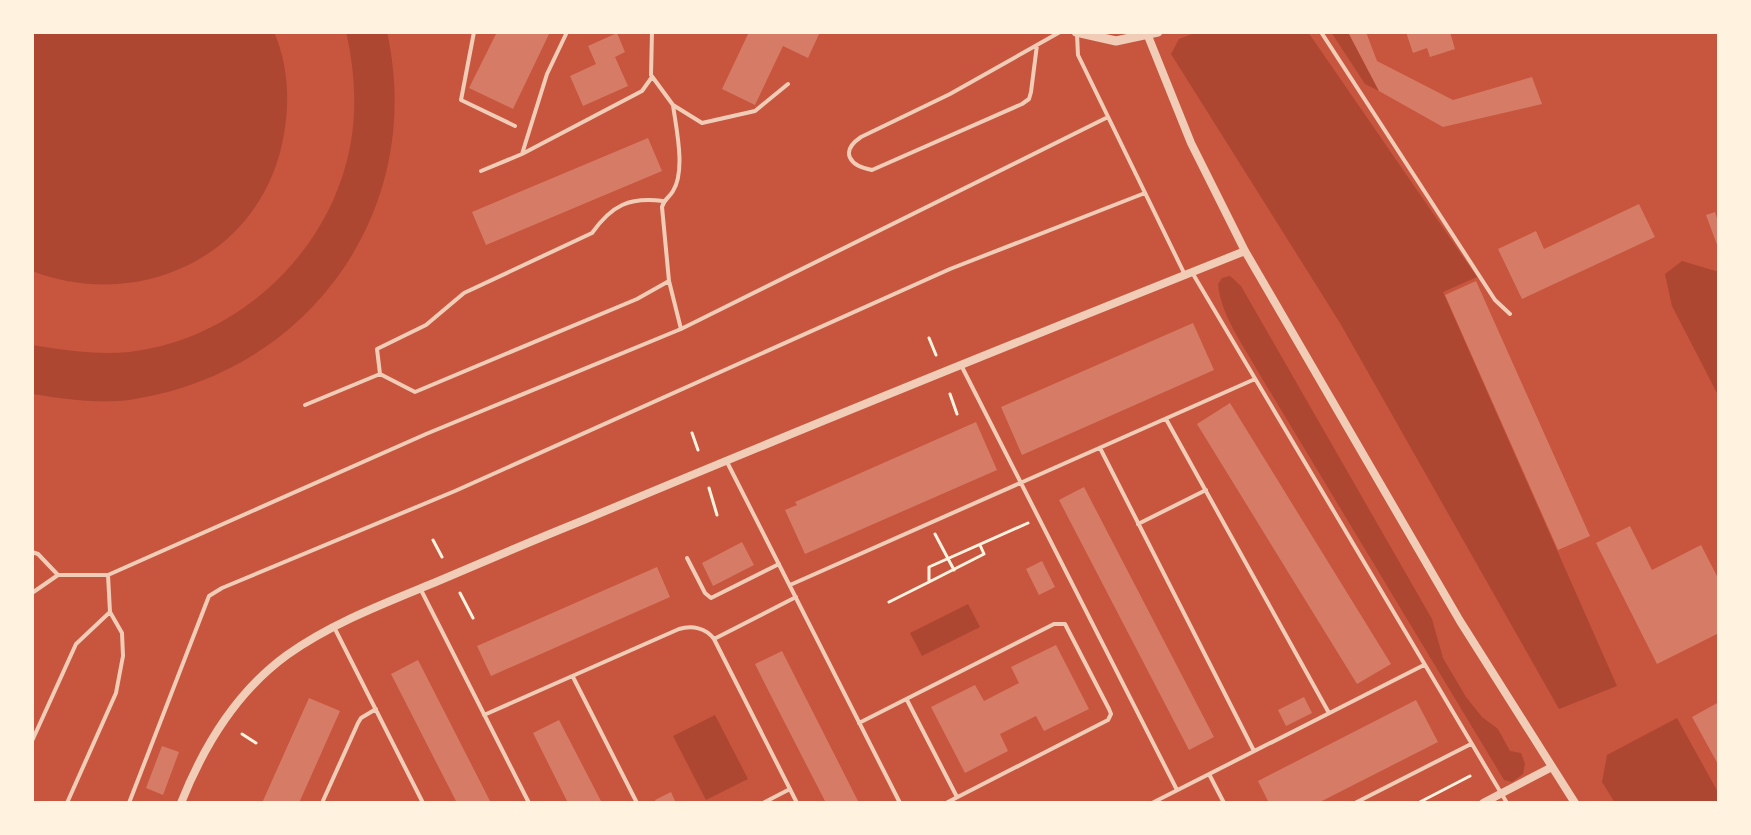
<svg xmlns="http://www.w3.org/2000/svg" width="1751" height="835" viewBox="0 0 1751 835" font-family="Commissioner,sans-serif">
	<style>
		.green { fill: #ae4732 }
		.building { fill: #d67c66 }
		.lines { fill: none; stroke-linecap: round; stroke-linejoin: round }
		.path { stroke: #fff3e0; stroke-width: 3 }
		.service { stroke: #f1ccb7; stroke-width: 4 }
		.minor { stroke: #f1ccb7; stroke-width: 8 }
		.tertiary { stroke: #f1ccb7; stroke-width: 9 }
	</style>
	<rect width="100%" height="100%" fill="#c8553d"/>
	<path class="green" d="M32 32H274C288 64 290 100 284 134 264 254 142 313 32 271Z
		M346 32H387C426 208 312 370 135 399 101 405 66 399 32 394V345C64 350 96 355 129 352 230 341 320 262 346 164 358 121 356 75 346 32Z
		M1197 32H1308L1477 277 1443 292 1617 686 1559 709 1340 323 1171 54 1179 39Z
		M1331 32H1348L1379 91 1365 84Z
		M1682 261 1719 272V397L1672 306 1665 274Z
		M1230 276 1241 286 1432 619 1443 658 1466 697 1482 717 1498 729 1510 751 1521 753 1525 764 1523 774 1512 782 1504 780 1260 375C1244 346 1221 316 1218 284L1222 278Z
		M968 604 980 627 922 656 910 633Z
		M715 715 748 779 706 800 673 736Z
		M1677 718 1719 794V803H1615L1602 782 1607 755Z"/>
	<path class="building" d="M497 32H550L513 109 469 88Z
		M749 32H820L808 58 783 46 755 105 722 89Z
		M1348 32H1366L1377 61 1453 100 1532 77 1542 104 1443 127 1379 91Z
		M1406 32H1450L1455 49 1430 57 1427 48 1413 53Z
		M617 33 625 52 615 57 628 86 583 106 570 76 596 64 588 46Z
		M648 138 662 171 486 245 472 212Z
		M1639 204 1655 237 1522 299 1498 249 1536 231 1544 249Z
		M1715 212 1719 225V250L1706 215Z
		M1476 281 1590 536 1558 550 1445 295Z
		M1193 323 1214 370 1022 455 1001 407Z
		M1230 403 1391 664 1357 684 1197 424Z
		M976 422 997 470 805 554 785 510 797 505 795 502Z
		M1084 487 1214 737 1189 750 1059 500Z
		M1630 526 1652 570 1701 545 1719 580V633L1657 664 1596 543Z
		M742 542 754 565 713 586 702 563Z
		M1042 561 1055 587 1039 595 1026 569Z
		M657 567 670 597 491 676 477 646Z
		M1056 645 1089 709 1044 731 1036 716 1000 734 1008 751 965 773 931 707 975 685 984 701 1019 683 1011 667Z
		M782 651 859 803H826L769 692 755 664Z
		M418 660 491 803H457L437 764 391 674Z
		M1304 697 1312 713 1286 726 1278 710Z
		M309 698 340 711 299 803H262Z
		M1416 700 1438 742 1318 803H1269L1258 781Z
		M1719 702V766L1692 717Z
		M559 720 602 803H568L533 733Z
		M162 746 179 752 163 795 146 788Z
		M671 792 676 803H656L655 800Z"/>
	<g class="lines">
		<path class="path" d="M929 338 936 355
			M950 394 957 414
			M692 433 698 450
			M709 488 717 515
			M935 534 954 570
			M433 540 442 557
			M929 582 984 554 980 545
			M460 593 473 618
			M889 602 929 582V567L1028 523
			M242 734 256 743
			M1418 803 1470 776"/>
		<path class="service" d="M474 32 461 100 515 126
			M652 32 651 75 673 105 702 123 755 111 788 84
			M1321 32 1495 300 1510 314
			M1077 34 1078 55 1185 275
			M1037 45 1031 92 1029 99 1022 104 872 170C850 166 839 152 861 137L950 94 1060 32
			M673 105C676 128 686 170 673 191 669 198 664 199 662 207L669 281 681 329 1108 117
			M522 154 547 74 567 32
			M481 171 522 154 642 91 652 77
			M1193 274 1507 803
			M961 365 1177 790
			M380 374 415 392 637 299 669 281
			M305 405 380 374 377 349 426 325 464 293 592 233C612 205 629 197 663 201
			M1166 419 1329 713
			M1100 448 1254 751
			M727 462 900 803
			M1138 524 1206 490
			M32 552 38 554 58 575
			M687 558 705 593 711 598 779 564
			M790 585 1255 379
			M420 588 529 803
			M32 593 58 575H108
			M334 627 423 803
			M714 639 796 597
			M573 677 637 803
			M907 700 957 797
			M484 715 679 629C692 625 706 628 714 639L797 803
			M859 723 1054 624H1065L1109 709 1111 714 1108 720 946 803
			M32 741 76 644 110 612
			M1209 774 1224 803
			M67 803 116 693 123 656 122 633 110 612 108 575 426 434 681 329
			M129 803 209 596 222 588 455 491 950 269 1145 193
			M322 803 358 723 361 718 376 709
			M763 803 790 789
			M1152 803 1424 665
			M1355 803 1471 744"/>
		<path class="minor" d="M1148 36 1191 143 1245 251 1460 621 1575 803
			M181 803C204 745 236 692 287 655 332 623 385 603 436 582 485 561 534 540 584 520 803 428 1024 339 1245 251
			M1483 803 1552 767"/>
		<path class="tertiary" d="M1076 32 1116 41 1158 32"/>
	</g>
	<rect width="1751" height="835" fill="none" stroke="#fff3e0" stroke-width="68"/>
</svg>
